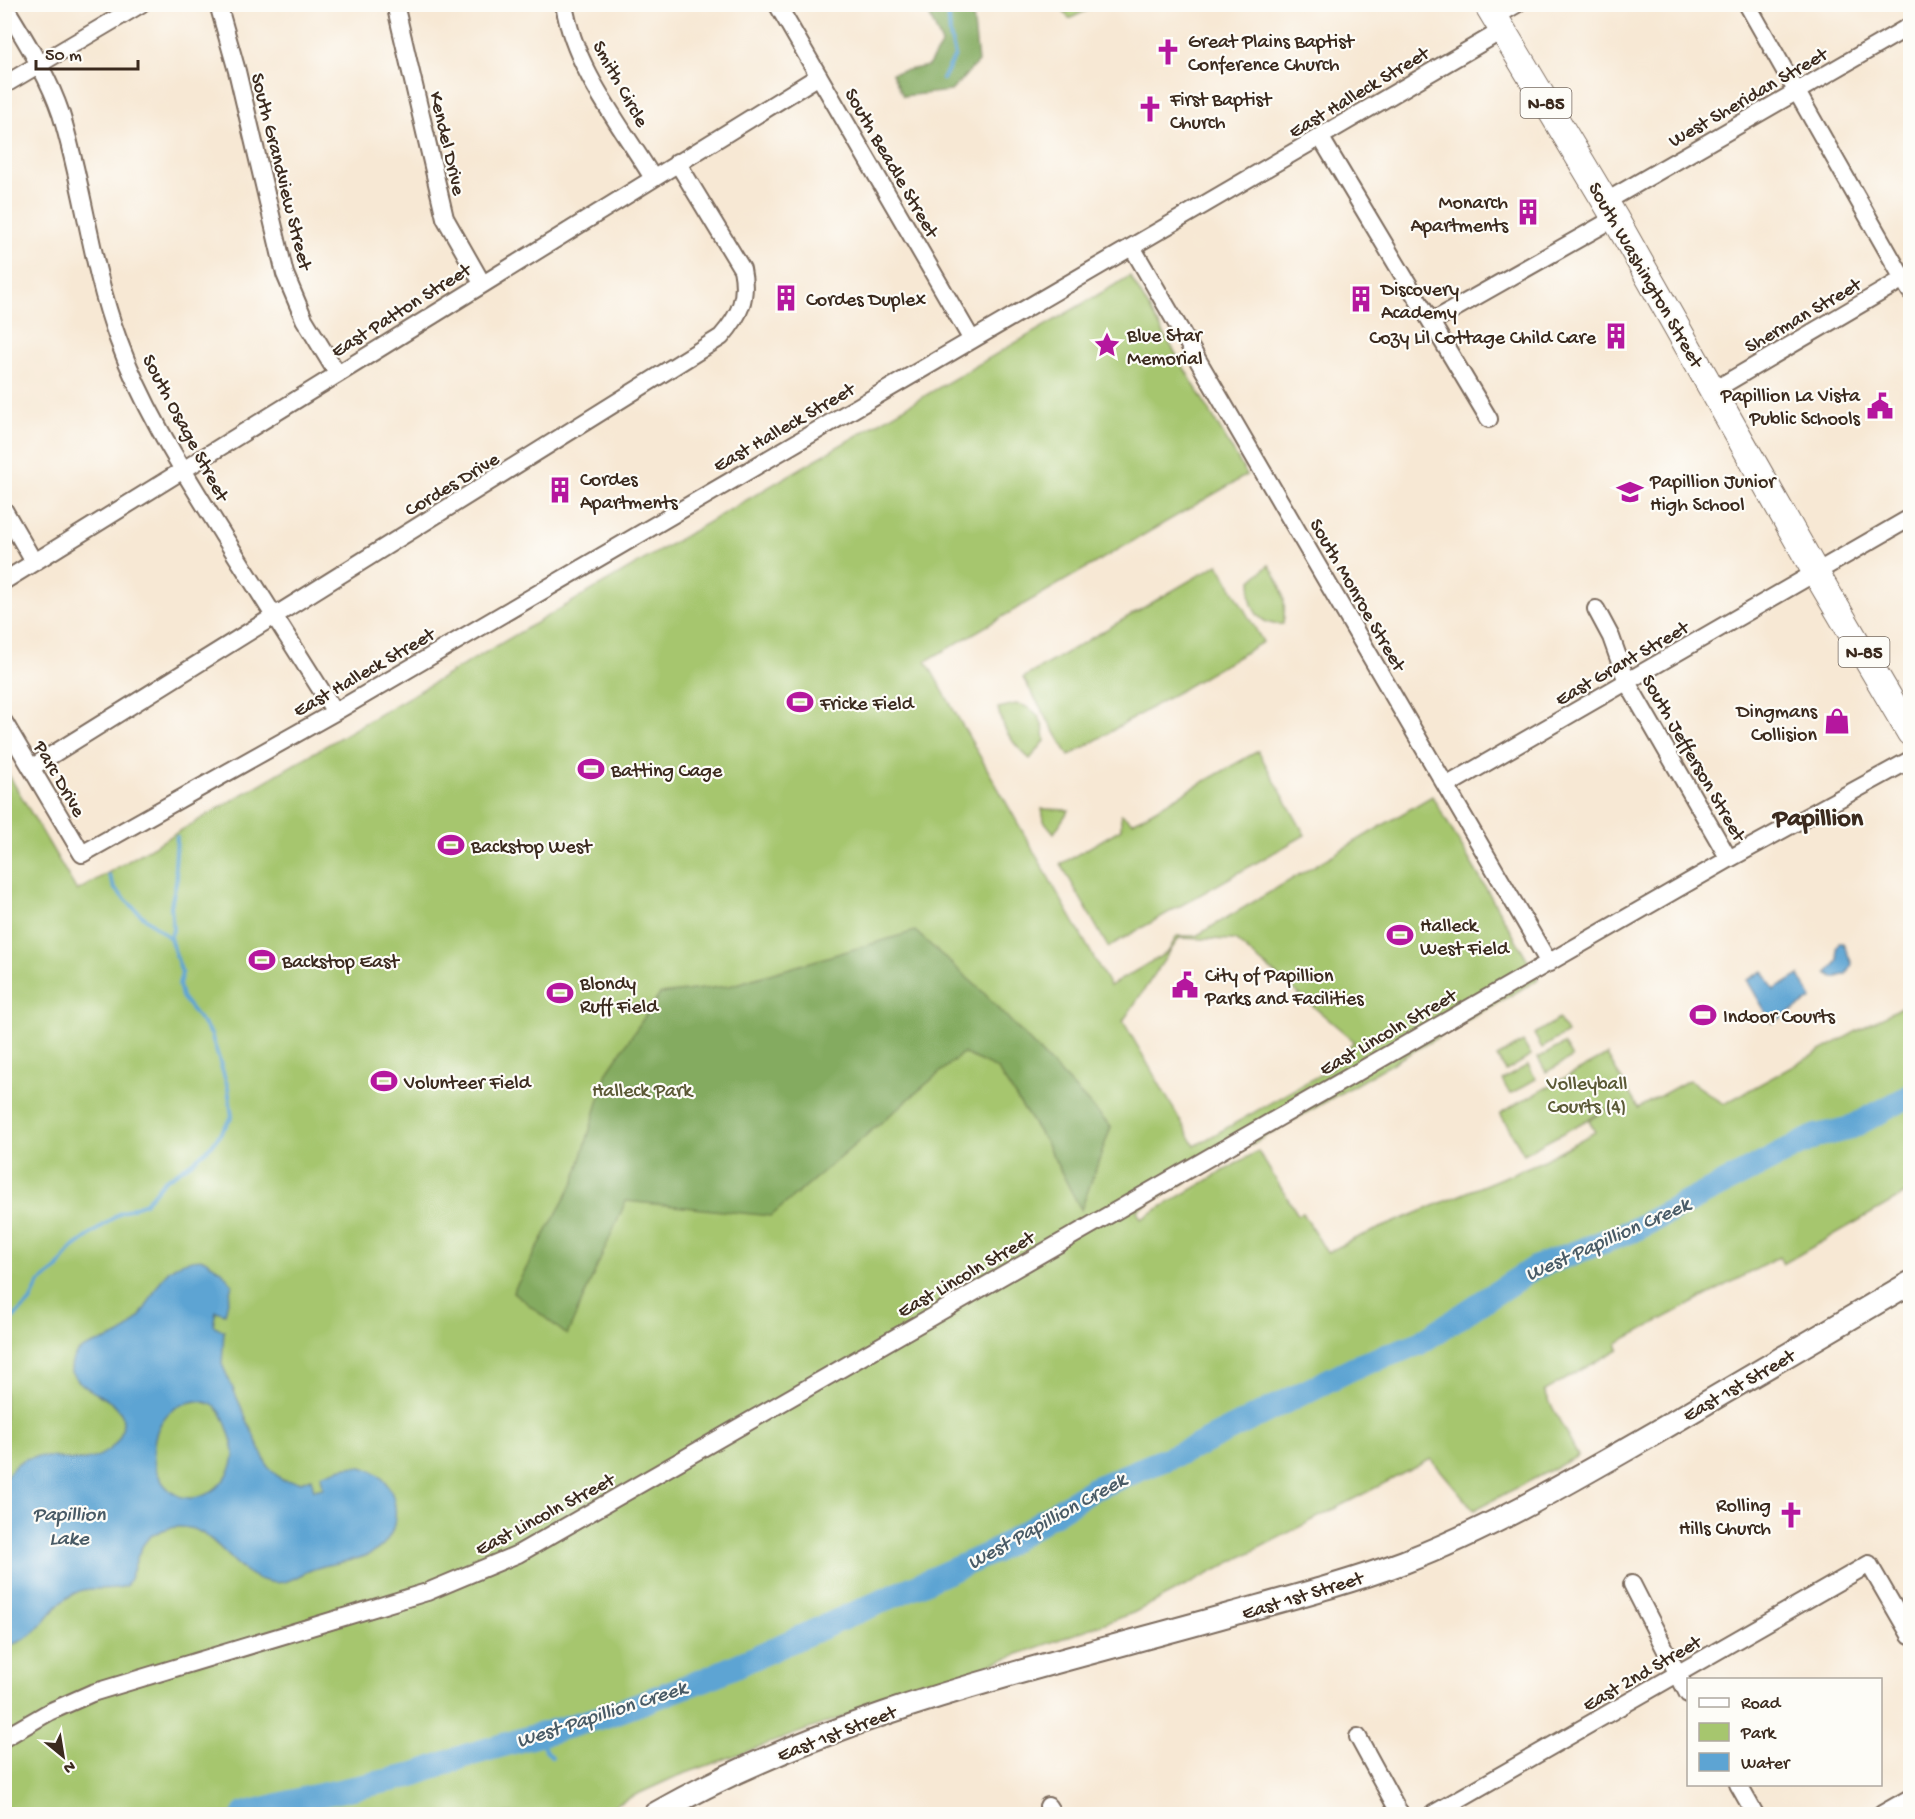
<svg xmlns="http://www.w3.org/2000/svg" width="1915" height="1819" viewBox="0 0 1915 1819" font-family="'Gochi Hand',sans-serif">
	<style>
		.green { fill: #a6c66e; stroke: #707846; stroke-width: 1.5; fill-rule: evenodd }
		.forest { fill: #84ab61; stroke: #606a40; stroke-width: 1.5 }
		.water { fill: #5da4d3; stroke: #4c6778; stroke-width: 1.5; fill-rule: evenodd }
		.lines { fill: none; stroke-linecap: round; stroke-linejoin: round }
		.stream { stroke: #5da4d3; stroke-width: 4 }
		.river { stroke: #5da4d3; stroke-width: 24 }
		.street-casing { stroke: #7d6c5e; stroke-width: 20 }
		.secondary-casing { stroke: #7d6c5e; stroke-width: 26 }
		.primary-casing { stroke: #7d6c5e; stroke-width: 28 }
		.street { stroke: #fff; stroke-width: 16 }
		.secondary { stroke: #fff; stroke-width: 22 }
		.primary { stroke: #fff; stroke-width: 26 }
		.labels { text-anchor: middle; stroke-width: 4.5; stroke-linejoin: round; paint-order: stroke }
		.shield { fill: #fdfcf7; stroke: #75695f; stroke-width: 1.5 }
		.shield-label { font-size: 18px; font-weight: bold; fill: #3b2a1e }
		.poi-label { font-size: 20px; fill: #3b2a1e; stroke: #fdfcf7; text-anchor: start }
		.street-label { font-size: 20px; fill: #3b2a1e; stroke: #fdfcf7 }
		.park-label { font-size: 20px; fill: #5b5936; stroke: #fdfcf7 }
		.water-label { font-size: 21px; font-style: italic; fill: #495b66; stroke: #fdfcf7 }
		.district-label { font-size: 26px; font-weight: bold; fill: #3b2a1e; stroke: #fdfcf7 }
	</style>
	<rect width="100%" height="100%" fill="#fdfcf7"/>
	<filter id="ink" filterUnits="userSpaceOnUse"><feTurbulence type="fractalNoise" baseFrequency=".0167" numOctaves="2"/><feDisplacementMap in="SourceGraphic" scale="12" xChannelSelector="R" yChannelSelector="G"/><feConvolveMatrix kernelMatrix="1 2 1 2 8 2 1 2 1" color-interpolation-filters="sRGB"/></filter>
	<filter id="wash" filterUnits="userSpaceOnUse"><feTurbulence type="fractalNoise" baseFrequency=".008" numOctaves="4" result="noise"/><feDisplacementMap in="SourceGraphic" scale="24" xChannelSelector="R" yChannelSelector="G"/><feGaussianBlur stdDeviation="1.35" result="paint"/><feColorMatrix in="noise" values="0 0 0 0 0 0 0 0 0 0 0 0 0 0 0 0 0 1.4 0 .05"/><feComposite in="paint" operator="in"/></filter>
	<g filter="url(#wash)">
		<rect width="100%" height="100%" fill="#f7e8d4"/>
		<path class="green" d="M1060 5H1098L1069 19Z
			M1130 276 1247 475 926 661 1110 986 1168 952 1177 936H1196L1432 796 1539 979 1137 1210 1141 1219 1258 1151 1298 1215 1303 1213 1327 1253 1354 1239 1540 1162 1595 1132 1589 1120 1620 1102 1524 1154 1500 1113 1607 1055 1638 1108 1689 1080 1724 1104 1910 1002V1191L1783 1264 1779 1257 1617 1343 1619 1349 1544 1391 1578 1456 1474 1510 1431 1459 1133 1613 675 1777 618 1803 600 1814H5L4 767 77 891ZM1179 938 1235 940 1354 1041 1330 1069 1195 1146 1123 1021Z
			M1218 564 1263 642 1069 756 1023 678Z
			M1269 565C1283 586 1287 600 1283 624 1257 627 1246 603 1252 580Z
			M1016 704C1037 707 1044 721 1045 741L1030 759C1014 745 1002 730 998 708Z
			M1258 751 1305 835 1108 947 1061 864 1121 829V814L1133 822Z
			M1042 809 1069 810 1054 833 1044 821Z
			M1559 1019 1567 1033 1542 1048 1534 1034Z
			M1523 1042 1531 1056 1506 1071 1497 1057Z
			M1564 1044 1572 1058 1546 1072 1538 1058Z
			M1528 1065 1536 1079 1510 1094 1502 1080Z"/>
		<path class="forest" d="M925 5H972L978 62 951 91 903 96 892 73 928 66 942 44Z
			M915 931 982 991 1111 1127 1081 1210 1046 1143 997 1069 963 1053 771 1216 626 1201 567 1335 513 1292 575 1180 607 1072 660 994 729 986Z"/>
		<path class="water" d="M1839 943H1843L1852 964 1847 974 1835 978 1827 973 1838 961 1837 947Z
			M1763 971 1774 990 1799 975 1812 999 1772 1023 1747 980Z
			M203 1259 222 1271 232 1284 225 1314 216 1311 213 1325 224 1331 222 1364 268 1467 282 1480 301 1482 311 1478 314 1490 323 1488 321 1475C333 1471 347 1465 361 1467 402 1475 408 1537 370 1554 354 1562 334 1562 317 1568 305 1571 296 1579 284 1582 278 1583 271 1583 266 1581 227 1572 215 1519 170 1528 162 1530 151 1534 146 1541 135 1553 135 1573 126 1586 109 1592 90 1585 75 1593 45 1608 44 1639 5 1646V1478C11 1470 18 1460 29 1458 60 1451 81 1473 111 1448 121 1439 125 1429 122 1415 110 1394 86 1395 71 1372 70 1347 90 1346 109 1339 163 1320 143 1260 203 1259ZM196 1401C215 1402 221 1409 227 1427 230 1436 234 1445 234 1454 233 1482 198 1511 172 1492 147 1474 148 1430 171 1411 178 1405 187 1403 196 1401Z"/>
		<g class="lines">
			<path class="stream" d="M943 79 955 56 950 35 948 4
				M170 938 173 930 171 906 177 877 175 867 177 837
				M4 1326 30 1302 39 1283 57 1269 71 1249 120 1213 145 1203 164 1181 191 1163 212 1145 232 1117 228 1088 211 1034 182 997 179 984 182 973 170 938 139 913 115 889 109 875
				M535 1737 552 1757"/>
			<path class="river" d="M244 1814 311 1797 410 1776 465 1756 609 1715 706 1679 993 1552 1093 1489 1195 1447 1355 1367 1418 1344 1534 1268 1632 1231 1816 1136 1848 1129 1910 1096"/>
		</g>
	</g>
	<g filter="url(#ink)">
		<g class="lines">
			<g class="street-casing">
				<path id="street" d="M218 4 237 71 285 274 304 319 337 373
					M395 4 445 218 482 283
					M564 4C574 68 620 124 653 178
					M777 4 972 340
					M1747 4 1910 291
					M4 5C25 40 48 75 61 114 84 188 91 266 118 339 143 409 184 472 223 535 260 594 298 653 335 712
					M1495 17 1517 4
					M4 85 141 4
					M1321 138 1489 419
					M1605 202 1910 26
					M1132 247 1549 963
					M1431 322 1615 218
					M1714 390 1910 275
					M4 510 34 562
					M4 581 819 76
					M1596 609 1611 637 1627 682 1729 859
					M4 722 82 854 335 712 1503 30
					M31 768 721 337C740 315 748 298 742 269L677 162
					M1446 786 1910 518
					M1632 1584 1688 1694
					M1358 1737 1400 1814
					M4 1738 49 1712 92 1693 427 1592 518 1554 1729 859 1910 760
					M1738 1784 1755 1814
					M1048 1806 1053 1814
					M1433 1814 1869 1564 1910 1635
					M1882 1814 1910 1798"/>
			</g>
			<g class="secondary-casing">
				<path id="secondary" d="M655 1814C833 1712 1037 1669 1232 1614 1290 1598 1348 1583 1404 1562 1492 1528 1573 1480 1655 1433 1740 1383 1825 1333 1910 1283"/>
			</g>
			<g class="primary-casing">
				<path id="primary" d="M1487 4 1615 218 1816 573 1910 733"/>
			</g>
			<use href="#street" class="street"/>
			<use href="#secondary" class="secondary"/>
			<use href="#primary" class="primary"/>
		</g>
	</g>
	<defs>
		<g id="church-bare" transform="scale(2.07)"><path d="M-1.2-6h2.4v3.5h3.3v2.4h-3.3V6h-2.4V-.1h-3.3v-2.4h3.3Z" fill="#b5179e" stroke="#fdfcf7" stroke-width="2.5" paint-order="stroke"/></g>
		<g id="building-bare" transform="scale(2.07)"><path d="M-4-6H4V6H1V3H-1V6H-4ZM-2.5-4.3h1.7v1.8h-1.7ZM.8-4.3h1.7v1.8H.8ZM-2.5-1h1.7V.8h-1.7ZM.8-1h1.7V.8H.8Z" fill="#b5179e" stroke="#fdfcf7" stroke-width="2.5" paint-order="stroke"/></g>
		<g id="sight-bare" transform="scale(2.07)"><path d="M0-6L1.8-2.2L6-1.7L2.9 1.2L3.7 5.4L0 3.3L-3.7 5.4L-2.9 1.2L-6-1.7L-1.8-2.2Z" fill="#b5179e" stroke="#fdfcf7" stroke-width="2.5" paint-order="stroke"/></g>
		<g id="civic-bare" transform="scale(2.07)"><path d="M-.6-6.5H3V-4.5H.6V-3L4-1V1h2V6H-6V1h2V-1L-.6-3ZM-1.2 2.5V6h2.4V2.5Z" fill="#b5179e" stroke="#fdfcf7" stroke-width="2.5" paint-order="stroke"/></g>
		<g id="school-bare" transform="scale(2.07)"><path d="M0-5L7-2L0 1L-7-2ZM-4 1L0 2.5L4 1V4Q0 6-4 4Z" fill="#b5179e" stroke="#fdfcf7" stroke-width="2.5" paint-order="stroke"/></g>
		<g id="stadium-bare" transform="scale(2.07)"><path d="M0-5a6.5 5 0 1 0 0 10a6.5 5 0 1 0 0-10ZM-3.5-1.8h7v3.6h-7Z" fill="#b5179e" stroke="#fdfcf7" stroke-width="2.5" paint-order="stroke"/></g>
		<g id="shop-bare" transform="scale(2.07)"><path d="M-5-2.5h2.3a2.7 3.5 0 0 1 5.4 0H5L5.5 6h-11ZM-1.5-2.5h3a1.5 2.3 0 0 0-3 0Z" fill="#b5179e" stroke="#fdfcf7" stroke-width="2.5" paint-order="stroke"/></g>
	</defs>
	<g fill-rule="evenodd">
		<use href="#church-bare" x="1168" y="52"/>
		<use href="#church-bare" x="1150" y="109"/>
		<use href="#building-bare" x="1528" y="212"/>
		<use href="#building-bare" x="786" y="298"/>
		<use href="#building-bare" x="1361" y="299"/>
		<use href="#building-bare" x="1616" y="336"/>
		<use href="#sight-bare" x="1107" y="345"/>
		<use href="#civic-bare" x="1880" y="406"/>
		<use href="#building-bare" x="560" y="490"/>
		<use href="#school-bare" x="1630" y="492"/>
		<use href="#stadium-bare" x="800" y="702"/>
		<use href="#shop-bare" x="1837" y="721"/>
		<use href="#stadium-bare" x="591" y="769"/>
		<use href="#stadium-bare" x="451" y="845"/>
		<use href="#stadium-bare" x="1400" y="935"/>
		<use href="#stadium-bare" x="262" y="960"/>
		<use href="#civic-bare" x="1185" y="985"/>
		<use href="#stadium-bare" x="560" y="993"/>
		<use href="#stadium-bare" x="1703" y="1015"/>
		<use href="#stadium-bare" x="384" y="1081"/>
		<use href="#church-bare" x="1791" y="1515"/>
	</g>
	<g class="labels">
		<g class="shield">
			<rect x="1520.5" y="88" width="51" height="30" rx="4.5"/>
			<rect x="1838.5" y="637" width="51" height="30" rx="4.5"/>
		</g>
		<g class="shield-label">
			<text x="1546" y="109">N-85</text>
			<text x="1864" y="658">N-85</text>
		</g>
		<g class="poi-label">
			<text x="1188" y="47">Great Plains Baptist<tspan x="1188" dy="23">Conference Church</tspan></text>
			<text x="1170" y="105">First Baptist<tspan x="1170" dy="23">Church</tspan></text>
			<text x="1508" y="208" text-anchor="end">Monarch<tspan x="1508" dy="23">Apartments</tspan></text>
			<text x="1381" y="295">Discovery<tspan x="1381" dy="23">Academy</tspan></text>
			<text x="806" y="305">Cordes Duplex</text>
			<text x="1127" y="341">Blue Star<tspan x="1127" dy="23">Memorial</tspan></text>
			<text x="1596" y="343" text-anchor="end">Cozy Lil Cottage Child Care</text>
			<text x="1860" y="401" text-anchor="end">Papillion La Vista<tspan x="1860" dy="23">Public Schools</tspan></text>
			<text x="580" y="485">Cordes<tspan x="580" dy="23">Apartments</tspan></text>
			<text x="1650" y="487">Papillion Junior<tspan x="1650" dy="23">High School</tspan></text>
			<text x="820" y="709">Fricke Field</text>
			<text x="1817" y="717" text-anchor="end">Dingmans<tspan x="1817" dy="23">Collision</tspan></text>
			<text x="611" y="776">Batting Cage</text>
			<text x="471" y="852">Backstop West</text>
			<text x="1420" y="931">Halleck<tspan x="1420" dy="23">West Field</tspan></text>
			<text x="282" y="967">Backstop East</text>
			<text x="1205" y="981">City of Papillion<tspan x="1205" dy="23">Parks and Facilities</tspan></text>
			<text x="580" y="989">Blondy<tspan x="580" dy="23">Ruff Field</tspan></text>
			<text x="1723" y="1022">Indoor Courts</text>
			<text x="404" y="1088">Volunteer Field</text>
			<text x="1771" y="1511" text-anchor="end">Rolling<tspan x="1771" dy="23">Hills Church</tspan></text>
		</g>
		<g class="street-label">
			<text transform="translate(622 83) rotate(61)" y="7">Smith Circle</text>
			<text transform="translate(1358 91) rotate(-31)" y="7">East Halleck Street</text>
			<text transform="translate(1747 96) rotate(-30)" y="7">West Sheridan Street</text>
			<text transform="translate(449 143) rotate(77)" y="7">Kendel Drive</text>
			<text transform="translate(893 162) rotate(60)" y="7">South Beadle Street</text>
			<text transform="translate(283 171) rotate(76)" y="7">South Grandview Street</text>
			<text transform="translate(1647 274) rotate(60)" y="7">South Washington Street</text>
			<text transform="translate(400 309) rotate(-32)" y="7">East Patton Street</text>
			<text transform="translate(1802 314) rotate(-30)" y="7">Sherman Street</text>
			<text transform="translate(783 426) rotate(-30)" y="7">East Halleck Street</text>
			<text transform="translate(187 427) rotate(62)" y="7">South Osage Street</text>
			<text transform="translate(451 483) rotate(-31)" y="7">Cordes Drive</text>
			<text transform="translate(1359 594) rotate(60)" y="7">South Monroe Street</text>
			<text transform="translate(1621 662) rotate(-30)" y="7">East Grant Street</text>
			<text transform="translate(363 671) rotate(-30)" y="7">East Halleck Street</text>
			<text transform="translate(1695 757) rotate(60)" y="7">South Jefferson Street</text>
			<text transform="translate(61 778) rotate(60)" y="7">Parc Drive</text>
			<text transform="translate(1387 1031) rotate(-30)" y="7">East Lincoln Street</text>
			<text transform="translate(965 1273) rotate(-30)" y="7">East Lincoln Street</text>
			<text transform="translate(1738 1384) rotate(-30)" y="7">East 1st Street</text>
			<text transform="translate(544 1513) rotate(-28)" y="7">East Lincoln Street</text>
			<text transform="translate(1302 1594) rotate(-17)" y="7">East 1st Street</text>
			<text transform="translate(1641 1672) rotate(-30)" y="7">East 2nd Street</text>
			<text transform="translate(836 1732) rotate(-21)" y="7">East 1st Street</text>
		</g>
		<g class="park-label">
			<text x="1587" y="1089">Volleyball<tspan x="1587" dy="23">Courts (4)</tspan></text>
			<text x="642" y="1096">Halleck Park</text>
		</g>
		<g class="water-label">
			<text transform="translate(1607 1238) rotate(-24)" y="7">West Papillion Creek</text>
			<text x="69" y="1520">Papillion<tspan x="69" dy="24">Lake</tspan></text>
			<text transform="translate(1046 1520) rotate(-29)" y="7">West Papillion Creek</text>
			<text transform="translate(601 1713) rotate(-18)" y="7">West Papillion Creek</text>
		</g>
		<g class="district-label">
			<text x="1818" y="825">Papillion</text>
		</g>
	</g>
	<rect width="1915" height="1819" fill="none" stroke="#fdfcf7" stroke-width="24"/>
	<rect x="1687" y="1678" width="195" height="108" fill="#fdfcf7" stroke="#afa8a0" stroke-width="1.5"/>
	<rect x="1699" y="1698" width="30" height="9" fill="#ffffff" stroke="#afa8a0" stroke-width="1.5"/>
	<text x="1741" y="1708" font-size="18" fill="#3b2a1e">Road</text>
	<rect x="1699" y="1723" width="30" height="18" fill="#a6c66e" stroke="#afa8a0" stroke-width="1.5"/>
	<text x="1741" y="1738" font-size="18" fill="#3b2a1e">Park</text>
	<rect x="1699" y="1753" width="30" height="18" fill="#5da4d3" stroke="#afa8a0" stroke-width="1.5"/>
	<text x="1741" y="1768" font-size="18" fill="#3b2a1e">Water</text>
	<g transform="translate(63 1756) rotate(150)" stroke="#fdfcf7" stroke-width="4.5" paint-order="stroke">
	<path d="M0-4.5L10 22L0 15L-10 22Z" fill="#3b2a1e"/>
	<text y="-9" font-size="16" font-weight="bold" text-anchor="middle" fill="#3b2a1e">N</text>
	</g>
	<path d="M36 60v9h102v-9" fill="none" stroke="#3b2a1e" stroke-width="3"/>
	<text x="45" y="60" font-size="18" fill="#3b2a1e" stroke="#fdfcf7" stroke-width="4.5" paint-order="stroke">50 m</text>
</svg>
